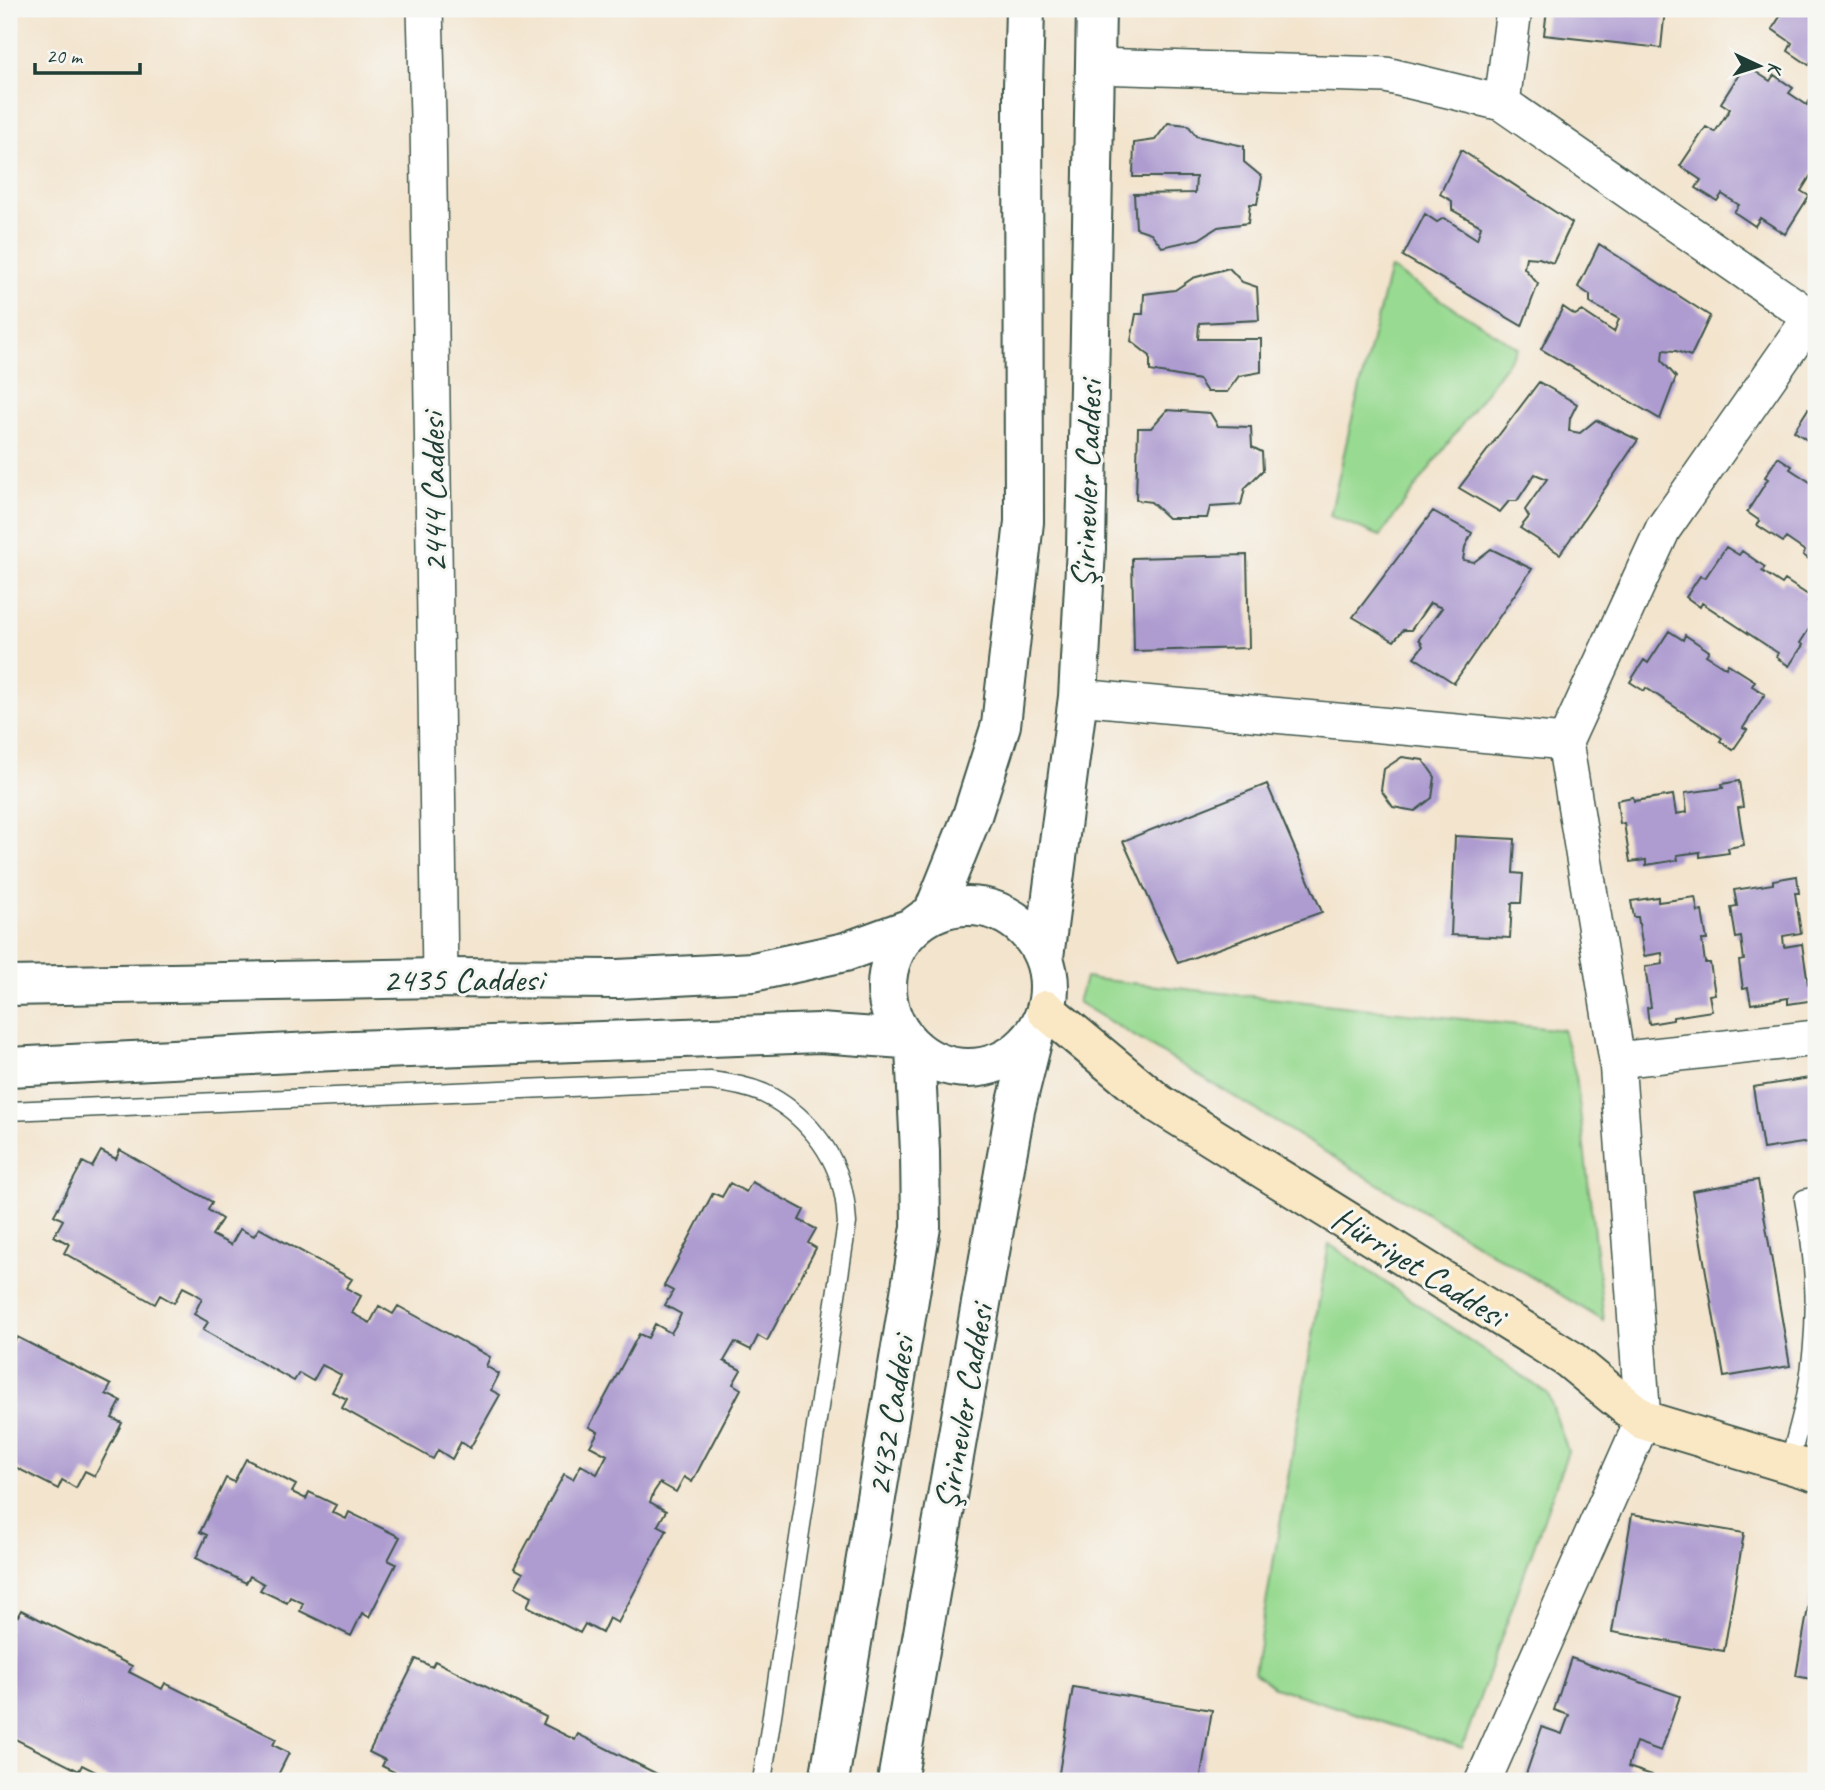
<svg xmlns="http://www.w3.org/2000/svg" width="1825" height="1790" viewBox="0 0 1825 1790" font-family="Caveat,sans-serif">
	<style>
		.green { fill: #98da91; stroke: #5c8c62; stroke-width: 2 }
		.building { fill: #ae9cd0 }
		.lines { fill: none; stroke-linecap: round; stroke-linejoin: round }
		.service-casing { stroke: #3f564b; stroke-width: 21 }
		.minor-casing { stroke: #3f564b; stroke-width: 38 }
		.tertiary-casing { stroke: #3f564b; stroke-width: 42 }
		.secondary-casing { stroke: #3f564b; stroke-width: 42 }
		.service { stroke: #fff; stroke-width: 18 }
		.minor { stroke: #fff; stroke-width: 35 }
		.tertiary { stroke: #fff; stroke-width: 38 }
		.secondary { stroke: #fae7c3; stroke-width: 38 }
		.labels { text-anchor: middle; stroke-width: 6; stroke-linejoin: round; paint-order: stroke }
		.street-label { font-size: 35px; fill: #1f3d34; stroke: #f6f6f2 }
	</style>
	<rect width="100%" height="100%" fill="#f6f6f2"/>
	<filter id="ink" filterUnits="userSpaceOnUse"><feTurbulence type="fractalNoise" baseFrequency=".0143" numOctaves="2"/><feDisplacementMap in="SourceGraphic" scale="14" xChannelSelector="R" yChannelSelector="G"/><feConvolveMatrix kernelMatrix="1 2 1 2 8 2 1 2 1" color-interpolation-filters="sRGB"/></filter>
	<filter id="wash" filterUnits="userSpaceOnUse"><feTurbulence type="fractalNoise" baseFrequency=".00686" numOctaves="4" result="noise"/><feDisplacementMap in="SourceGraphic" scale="28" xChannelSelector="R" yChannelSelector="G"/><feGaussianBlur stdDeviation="1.57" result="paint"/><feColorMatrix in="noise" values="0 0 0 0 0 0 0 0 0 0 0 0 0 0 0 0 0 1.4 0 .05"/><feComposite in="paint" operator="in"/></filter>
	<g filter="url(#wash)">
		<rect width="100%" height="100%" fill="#f3e4cd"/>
		<path class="green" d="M1390 268 1518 348 1380 536 1330 516 1349 431Z
			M1085 978 1563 1030 1576 1076 1604 1321 1078 1002Z
			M1329 1244 1548 1394 1568 1451 1462 1748 1274 1687 1254 1672Z"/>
		<g id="blocks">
			<path class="building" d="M1547 9H1665L1661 48 1544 35Z
				M1785 9H1816V58L1814 57 1809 65 1788 51 1792 43 1772 29Z
				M1745 65 1770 81 1774 75 1793 88 1789 93 1807 105 1810 100 1816 104V167L1801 191 1809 196 1785 234 1760 218 1755 226 1734 212 1739 205 1722 194 1717 201 1696 188 1701 180 1680 166 1706 127 1715 132 1730 109 1721 103Z
				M1168 123 1188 125 1196 136 1244 146V162L1262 177 1257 204H1250L1248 223 1218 227 1199 239 1162 247 1151 233 1136 228 1134 194 1195 193 1196 177H1133L1134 143 1155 140Z
				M1461 150 1572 223 1553 263 1539 258 1526 257 1524 268 1538 284 1522 326 1403 256 1425 214 1437 222 1444 218 1477 239 1481 226 1452 210V201L1440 194Z
				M1599 244 1710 316 1691 356 1676 351 1663 350 1662 361 1676 377 1660 419 1541 349 1563 307 1575 315 1582 311 1614 332 1619 319 1590 303V295L1578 287Z
				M1229 268 1242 282 1257 287 1259 320 1199 323 1198 339H1261V372L1239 376 1227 392H1207L1199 380 1150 371V356L1131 341 1136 314H1143L1144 294 1175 290 1193 278Z
				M1539 382 1577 404 1570 418 1569 431 1580 433 1596 420 1638 440 1560 554 1520 528 1529 517 1525 510 1547 479 1535 474 1517 501H1509L1500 512 1459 488Z
				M1816 406V441L1810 437 1807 440 1794 431 1808 409 1812 412Z
				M1167 410 1210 413 1218 426 1251 427 1252 447 1262 452 1263 470 1245 488 1241 505 1210 507 1207 518H1168L1151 502 1136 500 1138 428H1151Z
				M1778 457 1792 466 1790 469 1816 486V502L1813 507 1816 508V564L1803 555 1805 551 1786 538 1783 542 1757 525 1760 521 1747 512 1768 479 1765 477Z
				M1433 511 1472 533 1465 547 1463 560 1474 562 1491 549 1532 569 1454 683 1414 657 1423 646 1419 639 1442 608 1430 603 1411 630H1403L1394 641 1353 617Z
				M1726 547 1739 555 1742 551 1765 567 1762 571 1782 584 1785 580 1811 597 1808 601 1816 607V618L1800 643 1803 645 1789 666 1776 657 1778 653 1702 603 1700 607 1686 597 1700 576 1705 578Z
				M1247 555 1249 648 1134 651 1132 558Z
				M1669 631 1683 640 1685 635 1709 651 1706 655 1726 668 1728 664 1755 681 1752 686 1765 694 1743 728 1747 730 1733 750 1720 741 1722 738 1646 688 1644 691 1630 682 1644 660 1648 663Z
				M1402 757 1423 760 1435 777 1432 798 1415 811 1393 807 1381 790 1384 769Z
				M1739 781 1743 807 1738 808 1744 845 1728 848 1729 853 1700 857V852L1677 855 1678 860 1646 865V860L1630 862 1624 823 1620 824 1617 800 1633 797 1634 801 1673 795 1676 814 1687 812 1685 793 1723 788 1722 784Z
				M1267 784 1322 912 1178 963 1123 841Z
				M1455 836 1515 839 1513 873 1523 874 1521 903H1512L1510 938 1451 935Z
				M1797 876 1799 893H1795L1801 933 1783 936 1784 947 1802 944 1808 984 1812 983 1815 1000 1788 1004V998L1751 1004 1748 988 1743 989 1739 961 1744 960 1741 937 1736 938 1731 907 1737 906 1734 890 1773 884V880Z
				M1658 897V902L1695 897 1698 912 1702 911 1707 940H1702L1705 963H1710L1715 994 1709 995 1712 1011 1673 1017V1020L1649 1024 1647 1008 1651 1007 1645 967 1663 964 1662 953 1644 956 1638 917H1634L1631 901Z
				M1816 1077V1141L1763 1149 1753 1087Z
				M120 1150 212 1202 208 1210 222 1219 212 1235 231 1245 240 1229 254 1236 259 1228 352 1279 346 1288 361 1296 352 1313 370 1323 379 1306 393 1314 398 1306 490 1357 486 1366 499 1374 491 1390 500 1395 470 1448 461 1442 452 1459 438 1450 433 1459 342 1408 347 1399 332 1392 341 1375 332 1370 322 1365 313 1381 299 1373 294 1381 203 1330 208 1322 194 1314 202 1298 193 1292 183 1287 174 1303 160 1295 155 1304 64 1253 69 1244 54 1236 63 1220 54 1215 83 1162 92 1167 101 1151 116 1159Z
				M1758 1180 1790 1366 1724 1377 1692 1191Z
				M752 1182 804 1210 799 1220 816 1229 808 1243 816 1248 767 1341 758 1336 751 1350 735 1342 724 1361 741 1370 733 1384 741 1389 692 1482 684 1477 676 1492 660 1483 654 1492 650 1502 666 1511 658 1525 667 1530 618 1623 609 1618 602 1633 585 1624 580 1633 527 1606 532 1596 515 1587 523 1573 514 1568 564 1474 573 1479 581 1465 597 1474 607 1455 590 1446 598 1432 589 1427 639 1334 648 1338 655 1324 671 1333 677 1323 681 1314 665 1305 673 1291 664 1286 713 1193 722 1197 730 1183 746 1192Z
				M17 1337 111 1385 106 1394 121 1401 112 1418 122 1423 95 1476 85 1471 76 1488 62 1480 58 1489 9 1464V1344L12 1346Z
				M246 1459 296 1485 292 1492 306 1499 309 1492 336 1505 332 1512 346 1519 349 1512 400 1537 388 1560 396 1564 369 1617 362 1613 351 1636 300 1611 303 1603 290 1597 287 1603 260 1590 264 1584 250 1576 246 1583 196 1558 207 1535 200 1532 226 1478 234 1482Z
				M1632 1514 1744 1533 1724 1651 1612 1632Z
				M1815 1568 1816 1569V1680L1796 1676Z
				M21 1610 132 1666 129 1672 162 1689 165 1683 276 1739 273 1745 289 1753 275 1781H114L82 1765 79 1771 9 1736V1611L18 1616Z
				M1571 1658 1680 1696 1661 1751 1636 1742 1628 1767 1652 1775 1651 1781H1528L1524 1780 1542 1727 1562 1734 1569 1715 1554 1710Z
				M416 1659 432 1667 435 1661 546 1717 543 1724 575 1740 578 1734 671 1781H412L382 1766 385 1760 369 1752Z
				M1073 1687 1212 1710 1200 1781H1069L1058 1779Z"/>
		</g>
	</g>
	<g filter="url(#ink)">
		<use href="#blocks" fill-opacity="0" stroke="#3f564b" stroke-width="2"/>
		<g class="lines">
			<g class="service-casing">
				<path id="service" d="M9 1111 710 1081C728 1083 746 1086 763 1093 803 1112 836 1151 844 1196 846 1205 846 1214 847 1223L762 1781
					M1789 1464C1795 1440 1803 1415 1807 1391 1819 1325 1816 1265 1804 1199L1816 1196"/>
			</g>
			<g class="minor-casing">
				<path id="minor" d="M425 9 428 117 440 978
					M1095 66 1386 75 1502 103 1816 321
					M1502 103 1514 9
					M1078 697 1565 742
					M1617 1060 1816 1038
					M1483 1781 1643 1420 1617 1060 1565 742 1663 529 1816 310"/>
			</g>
			<g class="tertiary-casing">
				<path id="tertiary" d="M887 987a81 81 0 1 1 162 0a81 81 0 1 1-162 0Z
					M933 913 972 816 1001 725 1024 522 1023 87 1025 9
					M1044 957 1078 697 1086 548 1096 9
					M9 986 440 978 618 979 753 972 845 952 911 928
					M9 1067 354 1050 819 1033 904 1039
					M829 1781 921 1227 920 1152 915 1048
					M897 1781 1015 1110 1034 1034"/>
			</g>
			<g class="secondary-casing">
				<path id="secondary" d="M1046 1010 1159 1104 1569 1359 1643 1420 1816 1472"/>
			</g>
			<use href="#service" class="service"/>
			<use href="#minor" class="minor"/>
			<use href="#tertiary" class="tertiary"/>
			<use href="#secondary" class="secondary"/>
		</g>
	</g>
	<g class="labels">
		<g class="street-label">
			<text transform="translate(1086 484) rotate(-88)" y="12">Şirinevler Caddesi</text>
			<text transform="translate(433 493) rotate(-91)" y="12">2444 Caddesi</text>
			<text x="463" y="991">2435 Caddesi</text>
			<text transform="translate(1419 1266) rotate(32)" y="12">Hürriyet Caddesi</text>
			<text transform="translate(963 1407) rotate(-80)" y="12">Şirinevler Caddesi</text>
			<text transform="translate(890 1416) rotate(-81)" y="12">2432 Caddesi</text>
		</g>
	</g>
	<rect width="1825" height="1790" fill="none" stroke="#f6f6f2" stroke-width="35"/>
	<g transform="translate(1759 66) rotate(94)" stroke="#f6f6f2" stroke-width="5" paint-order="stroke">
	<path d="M0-5L12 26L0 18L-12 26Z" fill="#1f3d34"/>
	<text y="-10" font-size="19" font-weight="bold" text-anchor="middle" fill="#1f3d34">K</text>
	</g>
	<path d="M35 63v10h105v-10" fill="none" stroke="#1f3d34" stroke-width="3.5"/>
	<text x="46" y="63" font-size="21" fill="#1f3d34" stroke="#f6f6f2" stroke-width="5" paint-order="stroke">20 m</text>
</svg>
